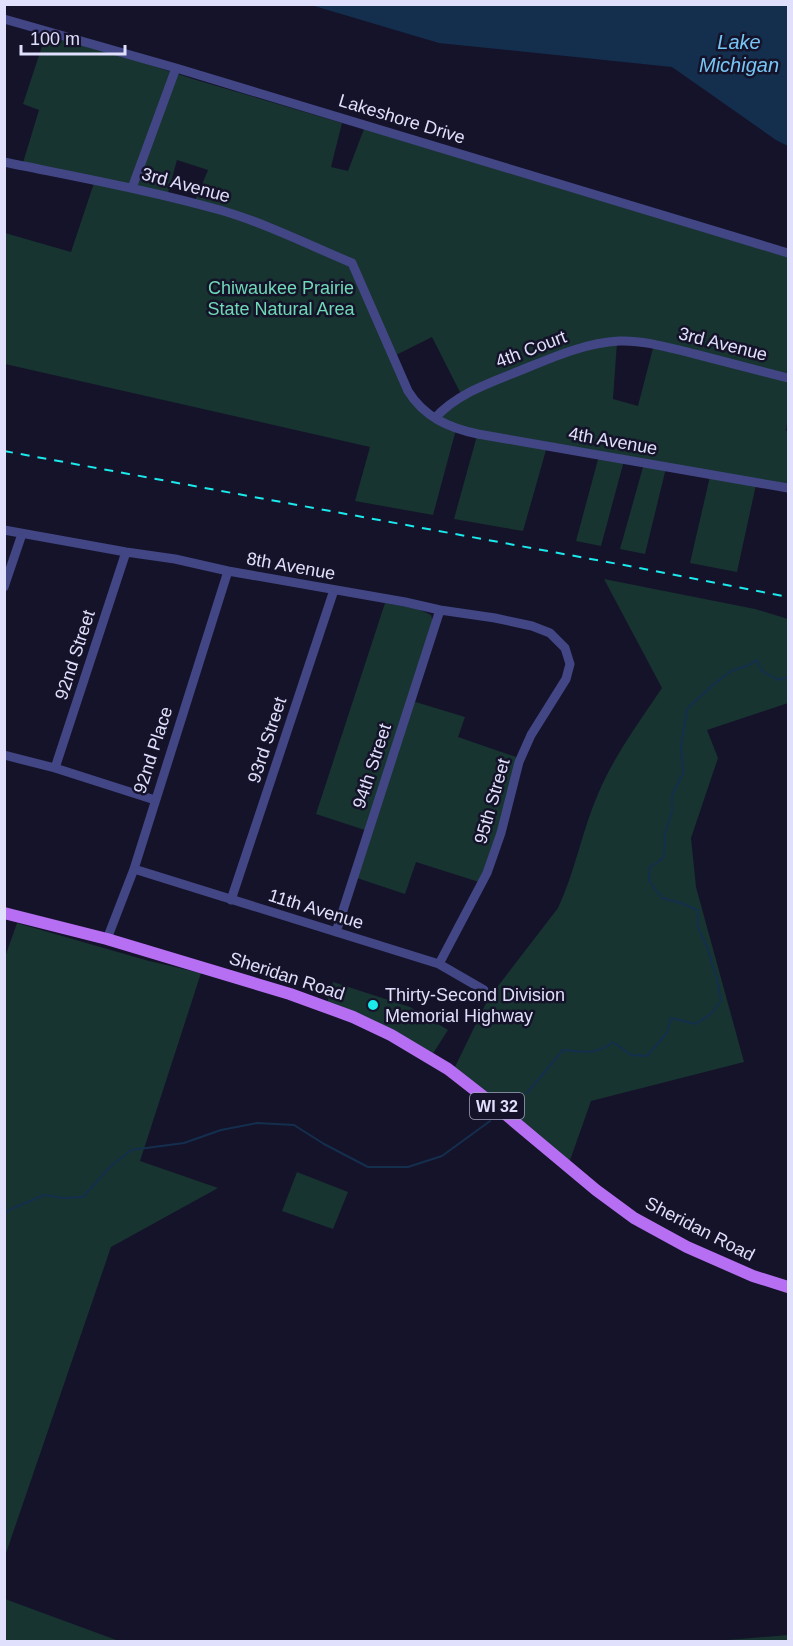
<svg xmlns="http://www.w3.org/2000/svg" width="793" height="1646" viewBox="0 0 793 1646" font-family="Arial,sans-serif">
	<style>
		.green { fill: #173430; fill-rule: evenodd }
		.water { fill: #142f4d }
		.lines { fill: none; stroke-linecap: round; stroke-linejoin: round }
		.stream { stroke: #142f4d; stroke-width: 2 }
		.minor { stroke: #424685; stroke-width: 9 }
		.major { stroke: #b66ff3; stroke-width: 12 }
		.rail { stroke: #1beaec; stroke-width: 2; stroke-dasharray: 9 8; stroke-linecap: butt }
		.poi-dot { fill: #1beaec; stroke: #15132a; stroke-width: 2 }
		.labels { text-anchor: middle; stroke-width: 5; stroke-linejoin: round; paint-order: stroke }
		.shield { fill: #15132a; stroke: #a3a2bd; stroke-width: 1.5 }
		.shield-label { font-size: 16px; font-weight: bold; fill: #e0dffc }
		.street-label { font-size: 18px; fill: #e0dffc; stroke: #15132a }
		.park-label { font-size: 18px; fill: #6fd8b5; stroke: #15132a }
		.poi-label { font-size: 18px; fill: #e0dffc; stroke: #15132a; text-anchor: start }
		.water-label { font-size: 20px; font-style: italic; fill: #76c5f4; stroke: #15132a }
	</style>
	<rect width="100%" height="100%" fill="#15132a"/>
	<path class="green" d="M47 31 193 79 342 123 331 167 348 171 364 129 788 257V376L693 349 617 342 613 399 638 406 653 348 788 378V415L786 431H788V485L757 480 737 572 690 563 711 472 667 464 645 554 620 549 645 460 625 457 601 546 576 541 600 452 548 443 523 531 454 519 478 432 457 426 433 515 355 501 370 447 5 364V233L71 252 95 180 22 166 39 110 23 104ZM177 160 208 170 195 201 166 200ZM432 337 463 398 447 410 438 424 407 395 392 357Z
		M604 579 755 609 788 619V703L707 730 718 758 691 838 696 887 744 1062 591 1101 569 1163 493 1096 454 1069 488 999 558 908C575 872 582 831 598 794 614 756 639 722 662 688Z
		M385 603 418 609 431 615 433 622 409 700 465 717 458 737 519 758 495 842 479 882 416 862 405 894 357 878 371 832 316 814Z
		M17 923 149 961 201 973 140 1161 218 1188 111 1247 5 1556 4 960Z
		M333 982 410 1007 448 1030 432 1055 327 1003Z
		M297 1172 348 1192 333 1229 282 1211Z
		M5 1599 119 1641H5Z
		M788 1635V1641H715Z"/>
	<path class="water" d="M311 5H788V146L776 140 672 67 439 43Z"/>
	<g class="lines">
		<path class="stream" d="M527 1093 563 1050C583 1052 596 1055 613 1042L631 1055 647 1056 667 1033 671 1018 695 1024 711 1014 721 1001 717 979 707 947 698 927V910L681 903 662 898 649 881 650 867 664 858 665 833 672 812V795L683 773 681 746 687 709 714 684 731 671 749 665 757 660 761 670 778 680 788 677
			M4 1214 9 1210 44 1195 64 1198 83 1197 110 1167 131 1150 184 1143 221 1130 257 1123 294 1125 324 1144 368 1167H408L442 1156 490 1121
			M4 1639 7 1642"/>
		<path class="minor" d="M4 19 176 68 788 253
			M4 162C77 177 149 190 220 210 265 223 309 245 352 263L408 391C424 417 449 428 478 434L788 488
			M132 188 176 68
			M435 418C456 395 486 384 514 373 547 360 582 343 619 341 645 340 670 348 695 354 726 362 757 370 788 378
			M4 530 126 552 175 559 228 571 405 602 440 610 495 618 532 626 550 633 565 648 570 664 566 679 531 735 519 762 501 833 487 873 439 964
			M4 587 22 534
			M4 755 55 768 155 800
			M55 768 126 552
			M134 869 439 964 484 990
			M231 900 334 590
			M336 932 440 610
			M107 939 134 869 228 571"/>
		<path class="major" d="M4 913 107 939 290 994 353 1017 391 1035 448 1069 498 1108 596 1190 634 1218 687 1247 753 1276 788 1287"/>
		<path class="rail" d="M4 451 629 566 788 597"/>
	</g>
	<circle class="poi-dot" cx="373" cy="1005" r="6"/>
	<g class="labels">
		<rect class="shield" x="470" y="1093" width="54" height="26" rx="4.5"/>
		<g class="shield-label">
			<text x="497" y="1112">WI 32</text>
		</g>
		<g class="street-label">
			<text transform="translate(402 119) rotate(17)" y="6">Lakeshore Drive</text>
			<text transform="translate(186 185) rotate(15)" y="6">3rd Avenue</text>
			<text transform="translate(723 344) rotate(14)" y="6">3rd Avenue</text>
			<text transform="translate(531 349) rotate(-21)" y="6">4th Court</text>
			<text transform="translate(613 441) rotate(10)" y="6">4th Avenue</text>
			<text transform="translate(291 566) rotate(10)" y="6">8th Avenue</text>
			<text transform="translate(75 655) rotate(-72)" y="6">92nd Street</text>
			<text transform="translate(267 740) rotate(-72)" y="6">93rd Street</text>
			<text transform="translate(153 750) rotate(-72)" y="6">92nd Place</text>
			<text transform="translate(372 766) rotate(-72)" y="6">94th Street</text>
			<text transform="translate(492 801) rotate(-74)" y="6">95th Street</text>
			<text transform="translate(316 909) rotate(17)" y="6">11th Avenue</text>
			<text transform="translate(287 976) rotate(18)" y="6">Sheridan Road</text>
			<text transform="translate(700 1229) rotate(27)" y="6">Sheridan Road</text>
		</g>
		<g class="park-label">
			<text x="281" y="294">Chiwaukee Prairie<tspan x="281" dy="21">State Natural Area</tspan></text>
		</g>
		<g class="poi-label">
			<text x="385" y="1001">Thirty-Second Division<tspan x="385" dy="21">Memorial Highway</tspan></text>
		</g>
		<g class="water-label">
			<text x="739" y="49">Lake<tspan x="739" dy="23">Michigan</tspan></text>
		</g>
	</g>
	<rect width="793" height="1646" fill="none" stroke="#e0dffc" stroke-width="12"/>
	<path d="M21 45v9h104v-9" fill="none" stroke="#e0dffc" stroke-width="3"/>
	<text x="30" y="45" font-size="18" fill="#e0dffc" stroke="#15132a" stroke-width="4.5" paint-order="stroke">100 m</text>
</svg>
